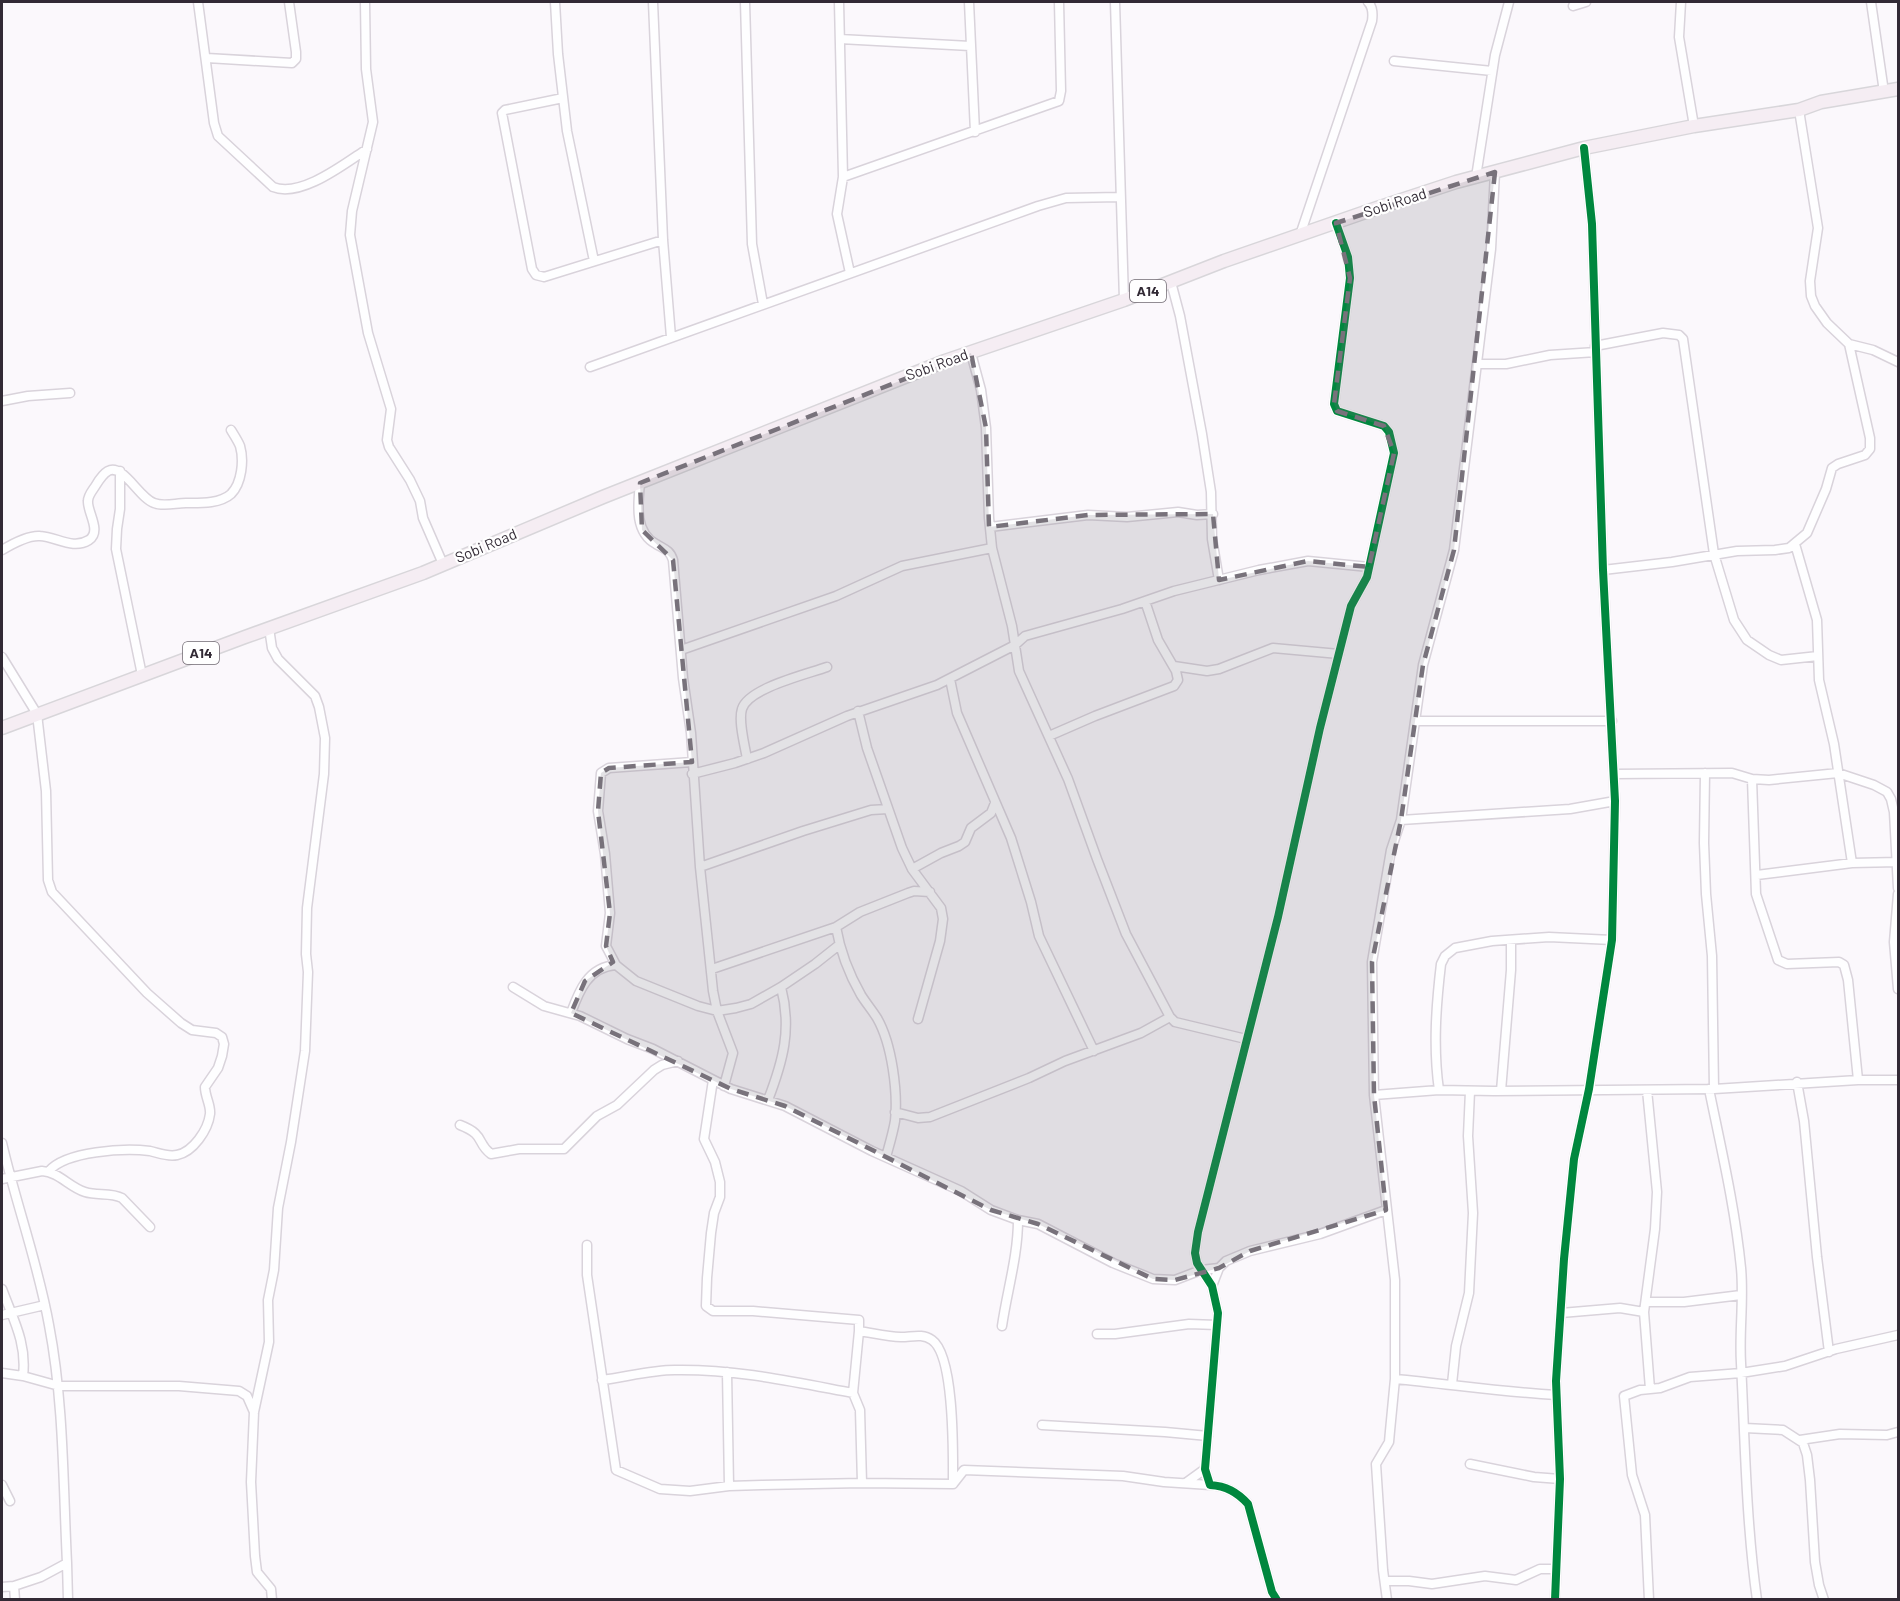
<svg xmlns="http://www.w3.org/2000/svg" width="1900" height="1601" viewBox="0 0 1900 1601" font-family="Barlow,sans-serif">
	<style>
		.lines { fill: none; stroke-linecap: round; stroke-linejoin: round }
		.minor-casing { stroke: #d9d3db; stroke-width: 11 }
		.highway-casing { stroke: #d8d6da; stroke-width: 15 }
		.minor { stroke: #fefeff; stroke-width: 8 }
		.highway { stroke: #f5edf3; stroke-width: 12 }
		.cycleway-casing { stroke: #fff; stroke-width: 11 }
		.cycleway { stroke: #00873e; stroke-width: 8 }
		.marked { fill: #78727b; fill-opacity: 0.2; stroke: #78727b; stroke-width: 4.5; stroke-dasharray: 12 8; stroke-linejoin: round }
		.labels { text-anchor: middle; stroke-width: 4.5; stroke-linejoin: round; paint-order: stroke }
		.shield { fill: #fff; stroke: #706a72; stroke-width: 1.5 }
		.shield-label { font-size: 14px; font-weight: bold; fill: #322a35 }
		.street-label { font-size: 15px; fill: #322a35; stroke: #fff }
	</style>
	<rect width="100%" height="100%" fill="#fbf8fc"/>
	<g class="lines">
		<g class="minor-casing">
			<path id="minor" d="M198 2 214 123 218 136 273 187C301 198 344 164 367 149
				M365 2 366 69 373 122 352 211 350 235 368 333 391 409 387 440 389 447 410 480 420 501 423 518 443 564
				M555 2 558 54 567 131 594 261
				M653 2 663 240 671 337
				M745 2 752 244 763 304
				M839 2 843 177 837 214 850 273
				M969 2 975 132
				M1115 2 1124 300
				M1681 2 1679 37 1694 126
				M1871 2 1884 92
				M1573 6 1586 2
				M840 39 970 46
				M207 58 292 63 296 59V52L289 2
				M1394 61 1492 71
				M563 98 505 110 502 113 532 269 536 275 544 277 663 240
				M1799 110 1818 228 1810 281 1811 296 1815 306 1827 323 1849 344 1873 350 1898 362
				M843 177 1059 101 1061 91 1059 2
				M1476 177 1495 55 1509 2
				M1300 235 1372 21C1373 14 1373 7 1368 2
				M1171 282 1180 316 1202 434 1211 492 1212 539 1219 580
				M1595 346 1663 333 1679 335 1683 339 1714 554 1734 620 1747 640 1769 655 1781 660 1818 656
				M971 353 981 390 986 428 989 518 992 548 1012 626 1019 671 1068 779 1097 859 1126 934 1170 1017 1175 1022 1246 1039
				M1477 364H1506L1550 355 1596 352
				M590 367 1038 206 1066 198 1120 197
				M2 401 28 396 70 393
				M120 471V509L117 529 116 549 142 675
				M640 483C638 504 634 532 656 544 664 549 670 550 673 560L683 678 691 733 700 867 713 991 717 1011 733 1053 724 1086
				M990 527 1088 515 1127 517 1178 512 1197 515 1213 514
				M1795 544 1817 620 1819 680 1834 744 1852 863
				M2 550C12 544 28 535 40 536 57 537 73 550 89 540 102 531 87 512 88 501 88 495 93 490 96 485 99 480 103 474 108 471 123 463 139 498 154 503 163 507 176 503 186 503 199 503 220 504 231 494 242 483 244 460 240 446 238 441 234 435 231 430
				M1603 570 1672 562 1737 551 1775 550 1789 548 1807 533 1826 489 1832 468 1838 464 1865 455 1870 449V438L1849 344
				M269 628 272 648 278 659 315 696 319 707 325 738 324 774 307 908 306 954 308 972 305 1051 291 1142 278 1208 274 1270 268 1300 269 1342 254 1412 251 1482 255 1556 257 1572 271 1589 272 1600
				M681 650 836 596 902 566 992 548
				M2 657 37 714 46 791 48 880 52 892 147 993 181 1023 192 1030 216 1033 222 1037 224 1044 222 1056 218 1068 205 1087C205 1097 211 1105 210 1114 208 1130 193 1152 177 1155 167 1157 159 1153 150 1151 124 1148 66 1151 49 1171
				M1174 666 1207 671 1219 669 1273 648 1339 654
				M950 679 957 713 1011 838 1031 902 1039 936 1094 1051
				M858 711 867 748 902 848 912 869 941 908 943 919 940 941 918 1019
				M1417 721H1612
				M1049 736 1095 716 1174 686 1178 680 1176 671 1158 640 1145 601
				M747 759C745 746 738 721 742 709 748 688 808 674 827 667
				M692 762 609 768 601 773 598 811 605 854 610 913 606 946 616 965 636 981 698 1006 717 1011 736 1008 751 1004 781 987 815 964 839 945
				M1705 773 1704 843 1706 894 1712 956 1714 1089
				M692 774 735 763 764 753 847 716 937 685 1015 645 1025 636 1122 609 1174 591 1259 570 1308 561 1369 567
				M1614 774 1732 773 1752 779 1769 780 1838 773 1874 785 1887 792 1891 799 1894 812 1898 888
				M1752 779 1756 894 1778 960 1787 964 1839 962 1844 965 1848 980 1858 1080
				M1401 820 1570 809 1615 801
				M700 867 803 831 871 810 888 809
				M912 869 941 853 959 846 965 842 971 828 991 813 995 803
				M1757 875 1852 863 1898 862
				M1898 894 1894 942 1898 989
				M836 927C840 950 849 974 861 995 866 1003 872 1010 877 1018 892 1044 898 1092 895 1121 893 1133 889 1146 886 1157
				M712 969 836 927 860 912 908 893 914 891 930 892
				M513 987 544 1006 580 1016 627 1039 653 1049 731 1089 785 1106 872 1151 961 1191 991 1210 1018 1220 1038 1224 1113 1263 1153 1279 1175 1280 1201 1270 1219 1268
				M571 1013C579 991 588 967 616 965
				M713 1080 704 1139 715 1162 720 1182V1197L714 1213 711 1233 707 1278 706 1306 713 1311H753L859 1320V1331C873 1333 887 1337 901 1337 912 1337 922 1333 932 1340 955 1356 953 1456 953 1484
				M1797 1082 1804 1121 1817 1257 1829 1352
				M1709 1089C1721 1148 1735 1207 1741 1268 1744 1300 1739 1332 1741 1363 1745 1442 1746 1521 1757 1600
				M1439 1090C1433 1048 1436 1006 1441 964L1445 956 1455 948 1492 941 1549 937 1612 940
				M1647 1090 1657 1192 1655 1229 1644 1312 1650 1389
				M1501 1091 1511 970V940
				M1374 1095 1439 1090 1494 1091 1714 1089 1858 1080H1898
				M768 1100C783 1061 792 1029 781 987
				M895 1112 918 1118 930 1117 1029 1078 1065 1061 1141 1033 1170 1017
				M460 1125C486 1135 476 1143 491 1154L519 1149H564L597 1116 617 1105 654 1070 662 1065 678 1061
				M2 1143C16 1204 38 1263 49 1325 64 1403 63 1484 67 1563L41 1577 14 1586 15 1600
				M2 1179 42 1171C59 1172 69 1187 85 1192 97 1196 111 1192 122 1198L150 1227
				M587 1245V1275L616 1470 660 1489 690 1491 729 1486 762 1485 862 1483 953 1484 964 1470 1123 1476 1164 1482 1210 1485
				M1212 1286 1219 1268 1226 1261 1250 1251 1320 1234 1386 1210
				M2 1289C13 1319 27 1343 23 1376
				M1646 1302H1684L1741 1295
				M1561 1313 1620 1308 1644 1312
				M2 1315 45 1305
				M1002 1326C1007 1291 1018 1256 1018 1220
				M1097 1334H1115L1189 1324 1217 1325
				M727 1372 729 1486
				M2 1373 23 1376 59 1386H179L239 1391 247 1396 254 1412
				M1395 1379C1449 1384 1502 1392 1556 1395
				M602 1380C626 1377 651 1370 675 1370 736 1369 794 1382 853 1393L860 1410 862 1483
				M1452 1384 1456 1346 1469 1293 1473 1213 1468 1136 1470 1091
				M853 1393 859 1331
				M1042 1425 1165 1432 1208 1436
				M1745 1428 1783 1430 1803 1443 1807 1455 1810 1480 1815 1562 1819 1585 1824 1600
				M1800 1440 1840 1434 1887 1435 1898 1432
				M1470 1464 1534 1477 1560 1479
				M1187 1482 1205 1469
				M2 1485 10 1501
				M67 1563 68 1600
				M1385 1581H1409L1432 1584 1485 1576 1516 1580 1540 1569H1556
				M2 1587 14 1586
				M1277 1600 1272 1592 1248 1504C1237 1492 1226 1486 1210 1485L1205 1469 1218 1313 1212 1286 1197 1263 1195 1253 1198 1232 1278 917 1320 728 1351 606 1367 577 1394 453 1389 432 1384 426 1337 411 1334 404 1350 278 1348 257 1336 223
				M1387 1600 1383 1570 1376 1464 1389 1442 1390 1431 1395 1379V1280L1374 1095 1372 962 1391 850 1401 820 1423 665 1454 550 1491 249 1495 172
				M1555 1600 1560 1479 1556 1381 1564 1259 1574 1159 1589 1089 1612 940 1615 801 1603 570 1592 224 1584 148
				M1649 1600 1645 1515 1632 1475 1624 1396 1640 1390 1660 1388 1690 1377 1741 1373 1785 1366 1836 1349 1898 1335"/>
		</g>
		<g class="highway-casing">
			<path id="highway" d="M2 728 245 637 423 573 603 497 945 361 1124 300 1224 261 1377 208 1456 182 1584 148 1694 126 1799 110 1821 102 1898 89"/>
		</g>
		<use href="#minor" class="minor"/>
		<use href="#highway" class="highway"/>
		<g class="cycleway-casing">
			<path id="cycleway" d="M1277 1600 1272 1592 1248 1504C1237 1492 1226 1486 1210 1485L1205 1469 1218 1313 1212 1286 1197 1263 1195 1253 1198 1232 1278 917 1320 728 1351 606 1367 577 1394 453 1389 432 1384 426 1337 411 1334 404 1350 278 1348 257 1336 223
				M1555 1600 1560 1479 1556 1381 1564 1259 1574 1159 1589 1089 1612 940 1615 801 1603 570 1592 224 1584 148"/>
		</g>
		<use href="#cycleway" class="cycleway"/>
	</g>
	<path class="marked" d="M1495 172 1454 550 1423 665 1401 820 1372 962 1374 1095 1386 1210 1250 1251 1219 1268 1175 1280 1153 1279 1038 1224 991 1210 785 1106 731 1089 571 1013 585 981 613 962 606 946 610 913 598 811 601 773 609 768 692 762 673 560 642 530 640 483 971 353 986 428 989 527 1088 515 1213 514 1219 580 1308 561 1369 567 1394 453 1384 426 1337 411 1334 404 1350 278 1336 223Z"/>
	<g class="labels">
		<g class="shield">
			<rect x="1130" y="280" width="36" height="22" rx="4.5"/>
			<rect x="183" y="642" width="36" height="22" rx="4.5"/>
		</g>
		<g class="shield-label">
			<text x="1148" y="296">A14</text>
			<text x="201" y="658">A14</text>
		</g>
		<g class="street-label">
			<text transform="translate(1395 203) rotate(-18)" y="5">Sobi Road</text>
			<text transform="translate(937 365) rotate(-20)" y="5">Sobi Road</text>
			<text transform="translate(486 546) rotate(-23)" y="5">Sobi Road</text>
		</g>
	</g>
	<rect width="1900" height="1601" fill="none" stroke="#322a35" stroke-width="6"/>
</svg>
